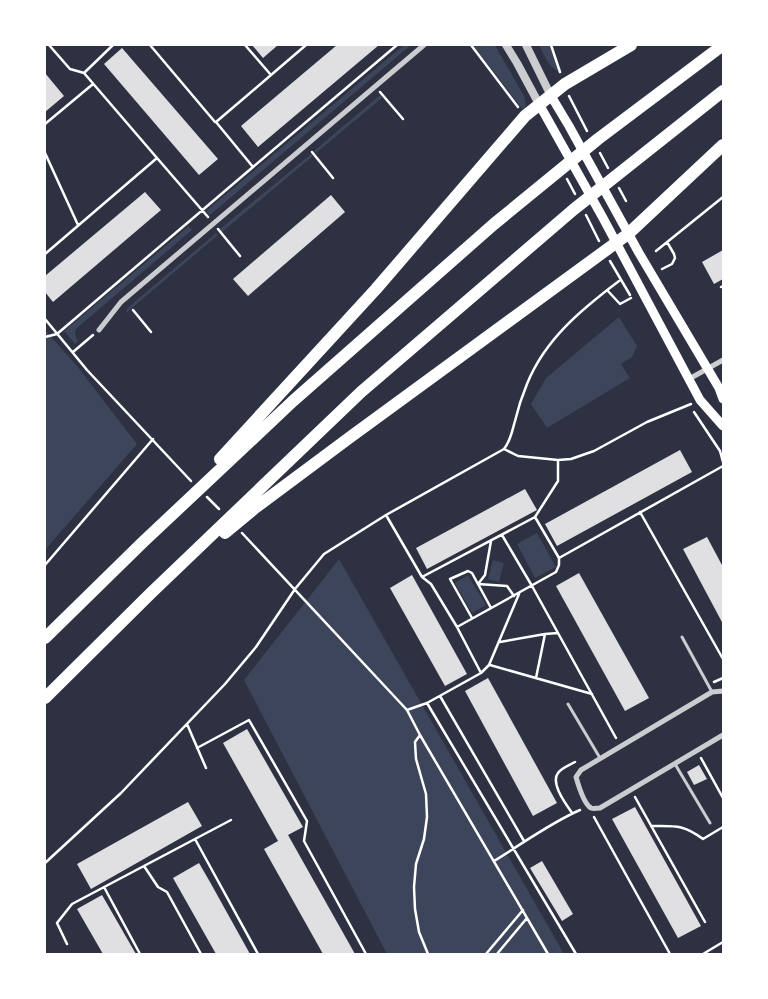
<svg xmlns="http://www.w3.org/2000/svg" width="768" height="999" viewBox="0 0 768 999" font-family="Commissioner,sans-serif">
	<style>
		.green { fill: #3c4559 }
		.building { fill: #e0e0e3 }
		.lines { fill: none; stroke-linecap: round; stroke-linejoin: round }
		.path { stroke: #fff; stroke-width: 2.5 }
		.service { stroke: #caccd0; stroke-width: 3 }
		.minor { stroke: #caccd0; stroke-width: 5 }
		.tertiary { stroke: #caccd0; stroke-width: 8 }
		.secondary { stroke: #fff; stroke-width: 9 }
		.motorway { stroke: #fff; stroke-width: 12 }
	</style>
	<rect width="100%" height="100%" fill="#2d3142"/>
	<path class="green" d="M404 45H411L210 215 206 211Z
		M473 45H495L524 96 526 105 524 111Z
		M539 45H549L559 71C548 68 544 55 539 45Z
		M380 95 382 98 316 153 314 151Z
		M311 154 313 156 222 232 220 229Z
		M189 226 192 230 77 328C74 333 75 336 78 341L75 344 64 331Z
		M216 233 218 235 126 313 127 309 131 305Z
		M619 317 637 346 632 357 621 364 630 378 547 428 531 404 546 378Z
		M45 330 77 366 137 444 45 550Z
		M537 533 556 567 535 578 517 544Z
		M339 559 564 954H387L244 680Z
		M493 560 504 563 499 582 488 579Z
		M468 575 486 605 472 613 455 583Z"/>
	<path class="building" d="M252 45H278L263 58Z
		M337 45H379L258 147 241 126Z
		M122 48 218 159 199 175 104 64Z
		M45 73 64 96 45 112Z
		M145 192 161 210 53 302 45 292V276Z
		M331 195 345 212 248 296 233 279Z
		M723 250V279L714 284 702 262Z
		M680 450 692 472 557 546 545 524Z
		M525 489 537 510 427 569 416 548Z
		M707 537 723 567V624L683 549Z
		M579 573 649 698 625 711 556 586Z
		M412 575 467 674 445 686 390 588Z
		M488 678 557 803 533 816 465 691Z
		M247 729 303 827 288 835 355 954H323L264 849 278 841 223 743Z
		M699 765 707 779 694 785 687 772Z
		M188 802 202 826 91 889 77 864Z
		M635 807 701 926 678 938 612 819Z
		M542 861 573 914 562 921 530 868Z
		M199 863 210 882 250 954H216L173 878Z
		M102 895 129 942 136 954H103L77 909Z"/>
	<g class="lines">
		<path class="path" d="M49 45 70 69 84 73 157 158
			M150 45 215 122
			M245 45 271 75 306 45
			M471 45 518 107
			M551 45 560 72
			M84 73 113 45
			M271 75 216 122 253 167 397 45
			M380 92 403 119
			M569 96 587 131
			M45 124 93 84
			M312 152 333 178
			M45 153 78 225
			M600 153 608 168
			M567 179 575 194
			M619 188 626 201
			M586 215 599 241
			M218 229 240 256
			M656 251 723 197
			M45 254 157 158 208 217
			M610 261 630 295
			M662 269 672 264 675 258 674 254 667 242
			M721 287 723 286
			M607 290 620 304 631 298
			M133 310 151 332
			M45 319 87 370 191 481
			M45 337 57 334 253 167
			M73 352 93 335
			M694 412 720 451 723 462
			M504 449 518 456 558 460 571 459 594 451 647 422 691 404
			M207 497 219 509
			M640 512 723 659
			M386 515 422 577 431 584 457 627 481 673
			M242 533 407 710 420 735 548 954
			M502 535 532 586 616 738
			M491 541 485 575 478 584 507 586 514 596
			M559 558 723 466
			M45 565 153 439
			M422 577 535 517 558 481V460
			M472 618 450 579 468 571 472 573 491 608
			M457 627 556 572 559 565V558L535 517
			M500 642 545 634 558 633
			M490 665 592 694
			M536 678 545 634
			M714 682 723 678
			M440 696 524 841
			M427 703 481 673 489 665 519 594
			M407 710 427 703 576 954
			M187 724 206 768
			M420 735 415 742 416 759 426 794 427 817 424 839 416 864 414 887 415 909 419 932 428 954
			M197 748 249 720 307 821 304 841 366 954
			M701 758 723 798
			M635 797 705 922
			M572 813C566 804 550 783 558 773 561 768 570 765 575 762
			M594 817 670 954
			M231 820 195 839 258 954
			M651 826C675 826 683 824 703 839L723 827
			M494 861C522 844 550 823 580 810
			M45 863 121 793 225 684 256 647 295 589 324 554 386 515 504 449C511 440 512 431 515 421 518 408 522 396 527 384 545 339 582 309 619 281
			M144 866 158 887 167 892 201 954
			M104 887 140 954
			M67 944 57 923 72 904 195 839
			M486 954 523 910
			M497 954 527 918
			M703 954 723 942"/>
		<path class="service" d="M682 637 712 692
			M568 704 600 758
			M675 764 710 823"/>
		<path class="minor" d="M99 330 121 302 424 45
			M689 379 723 360
			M723 691 712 692 581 770 576 777C578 784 584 804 591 808 594 809 596 808 600 808L723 735"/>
		<path class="tertiary" d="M506 45 517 63 539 104
			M526 45 551 96"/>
		<path class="secondary" d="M551 96 569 126 639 253 719 388 723 399
			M539 104 603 218 700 400 723 426"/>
		<path class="motorway" d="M220 459 376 289 525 116 565 84 631 45
			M225 533 255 508 349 438 628 234 723 145
			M45 638 143 542 293 401 494 224 598 139 723 45
			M45 698 151 593 361 392 573 210 723 91"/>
	</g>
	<rect width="768" height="999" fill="none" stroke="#ffffff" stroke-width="92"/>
</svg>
